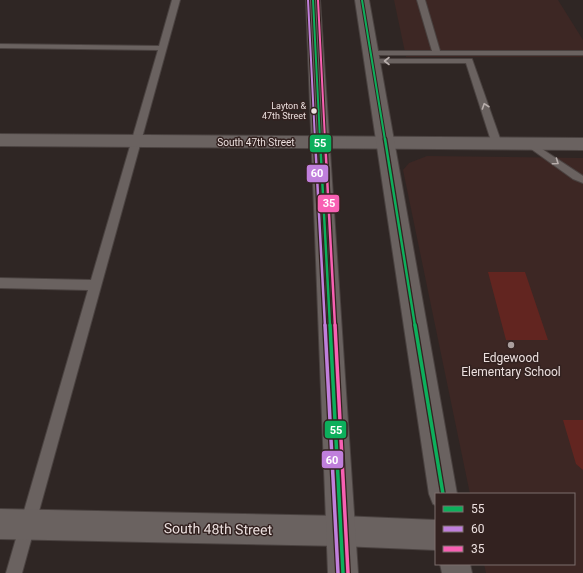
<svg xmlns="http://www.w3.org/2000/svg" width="583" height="573" viewBox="0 0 583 573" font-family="Roboto,sans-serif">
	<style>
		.built { fill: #3d2724 }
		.green { fill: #622520 }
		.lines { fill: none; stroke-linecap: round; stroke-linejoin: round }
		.service-casing { stroke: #4a4240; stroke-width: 2 }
		.minor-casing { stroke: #4a4240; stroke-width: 2 }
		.secondary-casing { stroke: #4a4240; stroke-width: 2 }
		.service { fill: #6a6260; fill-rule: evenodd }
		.minor { fill: #6a6260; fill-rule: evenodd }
		.secondary { fill: #6a6260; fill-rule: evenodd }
		.bus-1-far2-casing { stroke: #332220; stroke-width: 4 }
		.bus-1-far1-casing { stroke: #332220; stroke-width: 5 }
		.bus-1-casing { stroke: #332220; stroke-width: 6 }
		.bus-2-far2-casing { stroke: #332220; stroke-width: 4 }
		.bus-2-far1-casing { stroke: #332220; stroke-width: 5 }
		.bus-2-casing { stroke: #332220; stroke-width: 6 }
		.bus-3-far2-casing { stroke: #332220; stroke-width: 4 }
		.bus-3-far1-casing { stroke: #332220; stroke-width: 5 }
		.bus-3-casing { stroke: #332220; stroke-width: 6 }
		.bus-1-far2 { stroke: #0daf5c; stroke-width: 2 }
		.bus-1-far1 { stroke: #0daf5c; stroke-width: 2.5 }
		.bus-1 { stroke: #0daf5c; stroke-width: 3.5 }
		.bus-2-far2 { stroke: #c07fdc; stroke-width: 2 }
		.bus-2-far1 { stroke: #c07fdc; stroke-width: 2.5 }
		.bus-2 { stroke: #c07fdc; stroke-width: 3.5 }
		.bus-3-far2 { stroke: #f860b3; stroke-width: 2 }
		.bus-3-far1 { stroke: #f860b3; stroke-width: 2.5 }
		.bus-3 { stroke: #f860b3; stroke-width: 3.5 }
		.oneway { stroke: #b8aeac }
		.bus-dot { fill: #ece0df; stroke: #332220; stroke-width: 1.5 }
		.poi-dot { fill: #aa9f9e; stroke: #332220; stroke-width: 1.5 }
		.labels { text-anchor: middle; stroke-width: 3; stroke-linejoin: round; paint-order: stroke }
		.far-bus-label { font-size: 9px; fill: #ece0df; stroke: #332220; text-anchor: end }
		.far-street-label { font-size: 10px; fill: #ece0df; stroke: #332220 }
		.poi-label { font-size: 12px; fill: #ece0df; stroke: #332220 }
		.near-street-label { font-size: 14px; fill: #ece0df; stroke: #332220 }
		.line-badge { stroke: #332220; stroke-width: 1.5 }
		.badge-label { font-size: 11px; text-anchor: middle; font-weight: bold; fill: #fff }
	</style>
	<rect width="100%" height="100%" fill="#2f2624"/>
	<path class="built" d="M394 0H558L583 40V57H406Z
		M427 156 583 158V573H486L484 564H574V494H470L403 170 409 163Z"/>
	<path class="green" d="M488 272H525L548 340H506Z
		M563 420H583V470L576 464Z"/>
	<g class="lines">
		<g class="service-casing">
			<path id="service" d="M172 0H180L22 573H6L88 290 0 288V278L91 280 158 50 0 48V44L159 46Z
				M417 0H425L440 51H583V55H368L367 53 371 51H432Z
				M369 59H472L502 144 500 146H494L492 144 466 63H369Z
				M530 141 583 176V183L573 179 527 146 525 144Z"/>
		</g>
		<g class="minor-casing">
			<path id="minor" d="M0 134 583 138V150L0 146Z
				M0 509 341 516 436 520V550L341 546 0 539Z"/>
		</g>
		<g class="secondary-casing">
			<path id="secondary" d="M306 0H320L358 573H328Z
				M355 0H369L457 494H436V505L433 504 429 494Z
				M440 564H470L472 573H442Z"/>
		</g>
		<use href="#service" class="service"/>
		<use href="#minor" class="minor"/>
		<use href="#secondary" class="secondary"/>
		<g class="bus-1-far2-casing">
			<path id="bus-1-far2" d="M313 0 320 140
				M362 0 385 140"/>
		</g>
		<g class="bus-1-far1-casing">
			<path id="bus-1-far1" d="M320 139 330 326
				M385 139 415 326"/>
		</g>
		<g class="bus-1-casing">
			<path id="bus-1" d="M330 325 343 573
				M415 325 443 494"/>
		</g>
		<g class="bus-2-far2-casing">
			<path id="bus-2-far2" d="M308 0 315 140"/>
		</g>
		<g class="bus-2-far1-casing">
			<path id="bus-2-far1" d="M315 139 325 326"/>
		</g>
		<g class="bus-2-casing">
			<path id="bus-2" d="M325 325 338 573"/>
		</g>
		<g class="bus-3-far2-casing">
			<path id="bus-3-far2" d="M318 0 325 140"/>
		</g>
		<g class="bus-3-far1-casing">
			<path id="bus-3-far1" d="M325 139 335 326"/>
		</g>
		<g class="bus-3-casing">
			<path id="bus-3" d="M335 325 348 573"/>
		</g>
		<use href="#bus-1-far2" class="bus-1-far2"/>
		<use href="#bus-1-far1" class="bus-1-far1"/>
		<use href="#bus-1" class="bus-1"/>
		<use href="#bus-2-far2" class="bus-2-far2"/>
		<use href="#bus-2-far1" class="bus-2-far1"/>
		<use href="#bus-2" class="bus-2"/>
		<use href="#bus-3-far2" class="bus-3-far2"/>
		<use href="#bus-3-far1" class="bus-3-far1"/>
		<use href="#bus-3" class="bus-3"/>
	</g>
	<defs><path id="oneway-chevron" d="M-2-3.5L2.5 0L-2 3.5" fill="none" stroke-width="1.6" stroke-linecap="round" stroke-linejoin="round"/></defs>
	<g class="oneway">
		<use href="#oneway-chevron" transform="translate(387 61) rotate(180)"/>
		<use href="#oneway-chevron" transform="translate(485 106) rotate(-109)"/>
		<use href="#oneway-chevron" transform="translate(556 162) rotate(35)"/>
	</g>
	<circle class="bus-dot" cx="314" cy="111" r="3.5"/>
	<circle class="poi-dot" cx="511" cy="345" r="4"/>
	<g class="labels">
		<g class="far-bus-label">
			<text x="306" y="109">Layton &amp;<tspan x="306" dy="10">47th Street</tspan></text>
		</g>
		<g class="far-street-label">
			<text x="256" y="146">South 47th Street</text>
		</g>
		<g class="poi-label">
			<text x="511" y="362">Edgewood<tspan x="511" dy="14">Elementary School</tspan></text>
		</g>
		<g class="near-street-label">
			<text transform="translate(218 529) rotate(1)" y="5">South 48th Street</text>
		</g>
	</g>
	<g class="line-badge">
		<rect x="309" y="134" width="23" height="19" rx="4" fill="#0daf5c"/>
		<rect x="306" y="164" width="23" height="19" rx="4" fill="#c07fdc"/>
		<rect x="317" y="194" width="23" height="19" rx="4" fill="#f860b3"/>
		<rect x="324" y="420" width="23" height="19" rx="4" fill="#0daf5c"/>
		<rect x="321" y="450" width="23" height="19" rx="4" fill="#c07fdc"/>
	</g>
	<g class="badge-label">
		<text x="320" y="147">55</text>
		<text x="317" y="177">60</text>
		<text x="329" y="207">35</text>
		<text x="336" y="434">55</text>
		<text x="332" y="464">60</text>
	</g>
	<rect x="435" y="493" width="140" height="72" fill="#332220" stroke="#7d6e6c"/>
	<rect x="443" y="506" width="20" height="6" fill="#0daf5c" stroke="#7d6e6c"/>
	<text x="471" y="513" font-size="12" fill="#ece0df">55</text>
	<rect x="443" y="526" width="20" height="6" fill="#c07fdc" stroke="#7d6e6c"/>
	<text x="471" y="533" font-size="12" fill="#ece0df">60</text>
	<rect x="443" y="546" width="20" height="6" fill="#f860b3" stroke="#7d6e6c"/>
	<text x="471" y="553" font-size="12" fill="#ece0df">35</text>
</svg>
